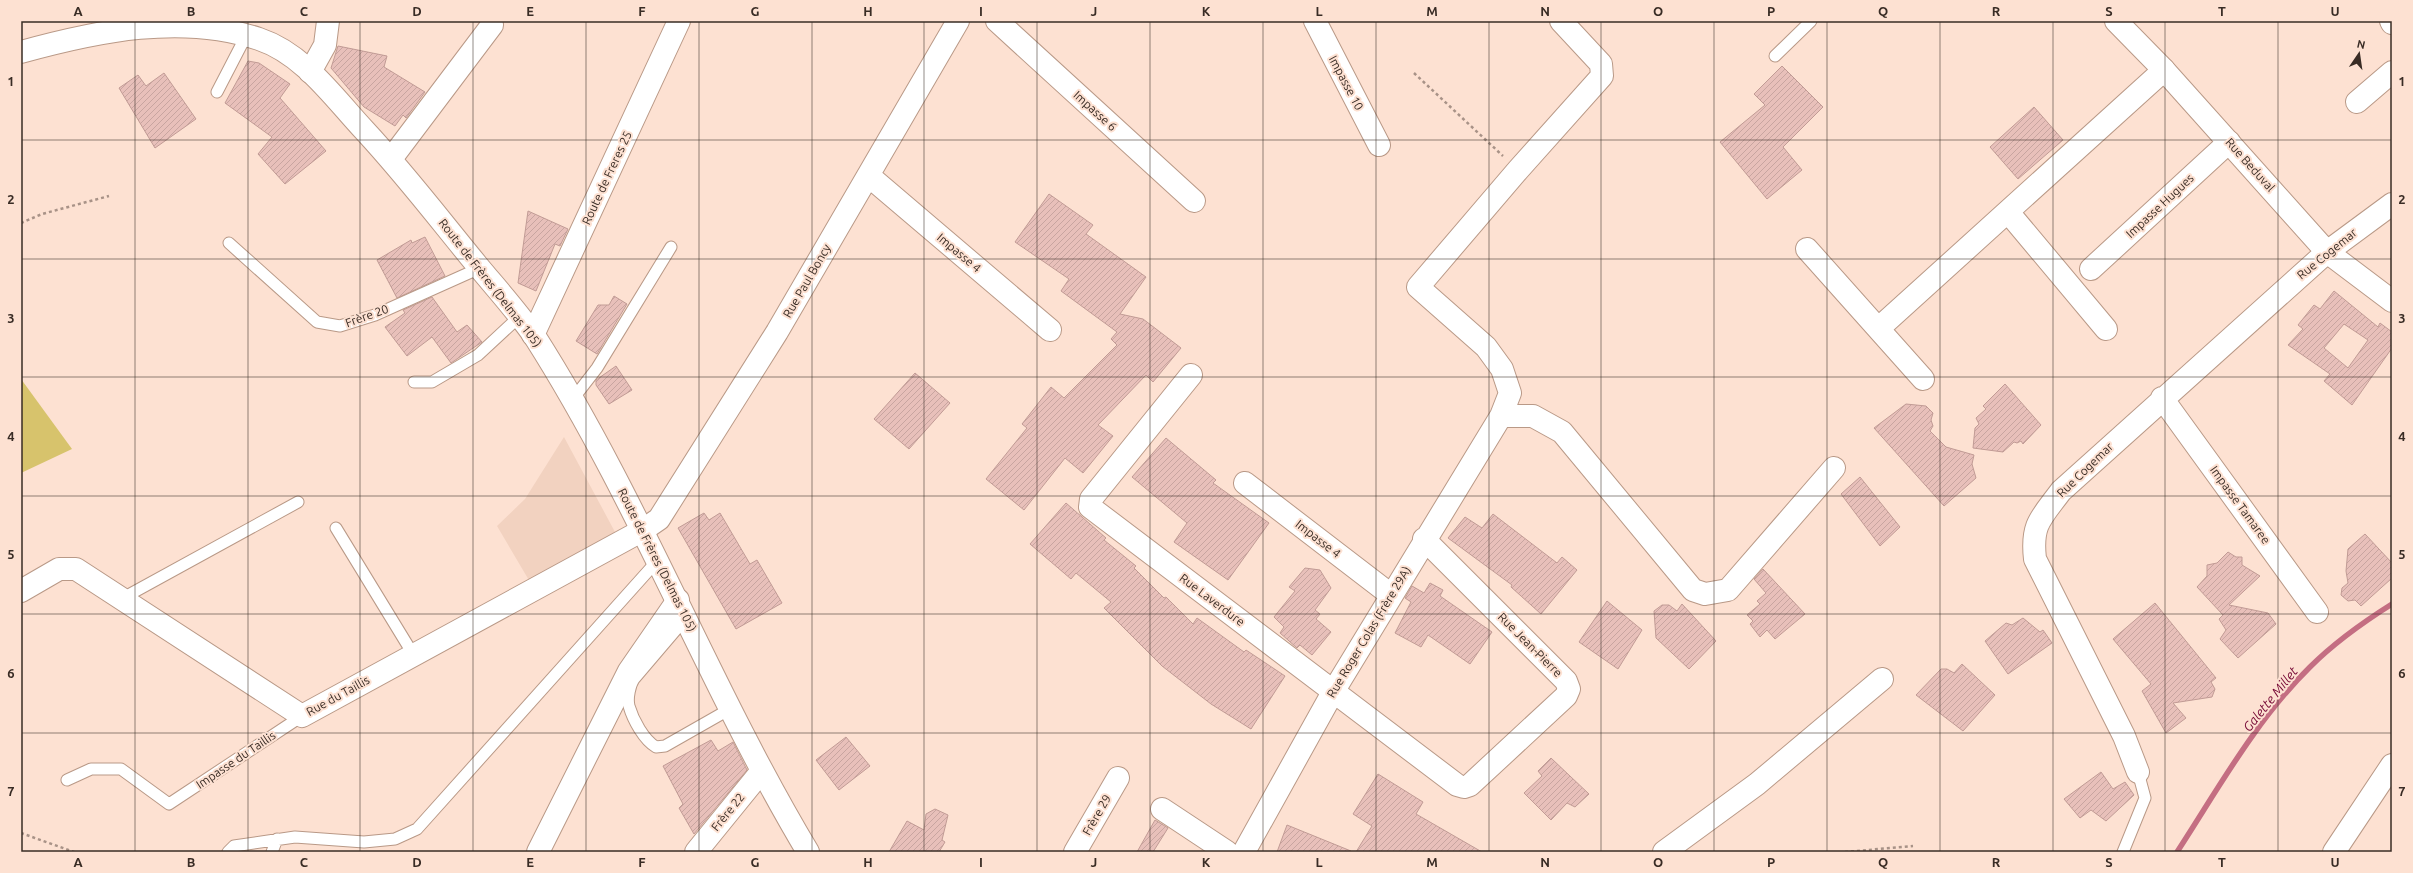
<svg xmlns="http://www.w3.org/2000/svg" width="2413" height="873" viewBox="0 0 2413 873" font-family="Ubuntu,sans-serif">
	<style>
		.built { fill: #f2d2c0 }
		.grass { fill: #d7c36c }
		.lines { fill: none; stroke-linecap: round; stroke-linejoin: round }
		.stream { stroke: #c46e82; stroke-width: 5.5 }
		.building { fill: url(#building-hatch); stroke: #c19b95; fill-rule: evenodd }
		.service-casing { stroke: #b99987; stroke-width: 13 }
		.minor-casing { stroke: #b99987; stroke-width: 24 }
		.tertiary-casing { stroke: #b99987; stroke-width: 24 }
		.secondary-casing { stroke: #b99987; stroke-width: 24 }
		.path { stroke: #a89287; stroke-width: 2.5; stroke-dasharray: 3 3; stroke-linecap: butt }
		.service { stroke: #fff; stroke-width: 11 }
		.minor { stroke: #fff; stroke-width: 22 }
		.tertiary { stroke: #fff; stroke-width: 22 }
		.secondary { stroke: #fff; stroke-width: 22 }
		.grid { fill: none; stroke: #392c25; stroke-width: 1; stroke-opacity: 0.55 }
		.labels { text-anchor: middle; stroke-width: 4; stroke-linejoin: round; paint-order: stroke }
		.street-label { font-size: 12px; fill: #392c25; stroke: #fde1d2 }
		.water-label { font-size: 13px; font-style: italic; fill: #740533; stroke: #fde1d2 }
		.neatline { fill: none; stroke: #392c25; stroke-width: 1.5 }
		.grid-label { font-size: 13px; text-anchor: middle; font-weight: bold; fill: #392c25 }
	</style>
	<defs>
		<pattern id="building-hatch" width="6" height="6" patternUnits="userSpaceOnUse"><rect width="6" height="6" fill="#e8c0ba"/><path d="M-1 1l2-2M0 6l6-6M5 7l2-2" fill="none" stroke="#c8a5a0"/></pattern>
	</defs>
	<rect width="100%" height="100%" fill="#fde1d2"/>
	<path class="built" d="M564 437 615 532 530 582 497 526 525 499Z"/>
	<path class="grass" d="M21 379 72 449 21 473Z"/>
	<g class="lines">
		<path class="stream" d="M2177 852C2218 789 2256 720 2310 667 2333 644 2365 621 2392 604"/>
	</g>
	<path class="building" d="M338 46 387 56 384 67 425 92 406 118 403 115 395 126 364 107 331 68Z
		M248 61 259 63 290 84 280 98 326 151 285 184 258 154 272 137 225 103Z
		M1782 66 1823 107 1783 147 1802 170 1767 199 1720 142 1765 105 1754 94Z
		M164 73 196 119 155 148 119 88 138 75 146 86Z
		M2034 107 2063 140 2018 179 1990 147Z
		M1049 194 1093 225 1086 234 1146 277 1120 314 1143 319 1181 348 1153 382 1146 375 1098 425 1113 436 1083 473 1065 458 1024 510 986 479 1027 428 1022 424 1051 387 1064 398 1117 345 1111 339 1117 332 1061 291 1069 279 1015 242Z
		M528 211 568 229 560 246 555 244 536 291 518 283Z
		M425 237 445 276 397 298 377 260 411 240 412 243Z
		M2334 291 2378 327 2380 323 2392 332V348L2352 405 2324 381 2330 374 2288 345 2303 329 2298 325 2314 305 2320 309ZM2344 324 2368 340 2348 368 2324 348Z
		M614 296 627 304 597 354 576 341 598 305H609Z
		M432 297 457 332 467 325 482 342 451 363 432 337 407 356 385 327 405 313 403 310Z
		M616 366 632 390 609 404 596 385V380Z
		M915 373 950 403 909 449 874 419Z
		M2005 384 2041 425 2023 444 2021 441 2017 443 2014 442 2003 452 1973 448 1975 428 1979 424 1976 418 1986 409 1983 406Z
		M1906 404 1926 406 1933 413 1931 420 1933 426 1930 431 1946 447 1974 455 1972 464 1976 478 1944 506 1874 428Z
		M1166 438 1216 480 1213 483 1269 523 1228 580 1174 542 1187 523 1132 477Z
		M1860 477 1900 527 1880 546 1841 494Z
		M1066 503 1106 538 1104 540 1136 566 1134 568 1164 598 1166 597 1193 624 1197 618 1244 652 1246 650 1285 676 1251 729 1211 704 1162 666 1104 608 1111 602 1076 573 1071 579 1030 544Z
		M704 513 709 520 720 513 750 564 757 560 782 603 736 629 678 528Z
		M1493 514 1557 563 1562 557 1577 570 1541 614 1511 587 1512 585 1448 538 1465 517 1482 528Z
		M2365 534 2392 563V578L2361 606 2355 600 2348 601 2341 595 2342 588 2348 583 2346 571 2348 549Z
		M2228 552 2236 557H2242V565L2260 576 2229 605 2268 613 2276 624 2238 658 2220 639 2226 630 2219 619 2223 615 2197 587 2207 576V565L2217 563Z
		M1305 568 1320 570 1331 588 1315 610 1320 614 1316 619 1331 632 1312 655 1300 645 1297 648 1280 633 1284 627 1274 617 1295 591 1289 587Z
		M1763 569 1805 614 1775 639 1767 630 1760 637 1750 624 1753 621 1747 615 1760 604 1757 601 1766 593 1754 579Z
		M1430 583 1443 590 1440 596 1492 632 1470 664 1428 635 1421 647 1395 633 1411 602 1405 598 1412 586 1424 593Z
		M1607 601 1642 630 1618 669 1579 642Z
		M2155 603 2216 678 2211 682 2215 689 2212 697 2173 703 2186 718 2166 733 2142 691 2151 684 2113 639Z
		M1682 604 1716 641 1689 669 1656 638 1654 611 1662 605H1669L1677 611Z
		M2023 618 2040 632 2043 630 2052 643 2008 674 1985 641 2006 623 2012 625Z
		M1962 664 1995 695 1963 731 1916 695 1941 669H1947L1954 673Z
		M846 737 870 766 839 790 816 760Z
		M711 740 718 751 733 742 747 770 694 834 679 808 683 804 663 766Z
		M1551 758 1589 794 1575 807 1567 803 1551 820 1524 793 1542 776 1538 771Z
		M2101 772 2113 789 2125 782 2134 795 2106 821 2091 810 2080 818 2064 799Z
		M1378 774 1423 802 1416 814 1482 852H1356L1372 826 1353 814Z
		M935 809 948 815 942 840 945 842 939 852H889L907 821 924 830 926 814Z
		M1155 820 1168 828 1153 852H1137Z
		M1287 825 1351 851V852H1277Z"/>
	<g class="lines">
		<g class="service-casing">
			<path id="service" d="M1775 56 1811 21
				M217 92 246 36
				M229 243 317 322 340 326 375 315 480 268
				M414 382H432L478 355 519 317
				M573 399 597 368 671 247
				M336 528 413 654
				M123 598 298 502
				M686 618 634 679C630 685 627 698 629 706 633 720 644 740 656 747L665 746 730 709
				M67 780 91 769H121L169 804 302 716
				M228 852 234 846 295 837 364 842 395 839 417 829 658 560
				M272 852 277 839
				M2123 852 2145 798 2138 772"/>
		</g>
		<g class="minor-casing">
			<path id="minor" d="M997 21 1194 201
				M1315 21 1379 145
				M2391 21 2392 23
				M310 72 325 45 328 21
				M2357 102 2392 72
				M391 159 492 25
				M869 176 1050 330
				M2008 212 2106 329
				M1807 249 1923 379
				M2091 269 2229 142
				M1879 328 2164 70
				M1191 375 1091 499 1090 507 1457 785 1464 787 1470 785 1566 696 1569 689 1566 681 1424 539
				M2162 398 2317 612
				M1501 416H1533L1562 432 1693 590 1705 594 1728 590 1834 468
				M1245 483 1391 595
				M21 591 59 569H76L302 716 643 530 659 519 777 332 958 21
				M2138 772 2124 736 2035 559C2031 524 2041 518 2061 491L2327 252 2392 301
				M1162 809 1227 852
				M538 852 629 671 678 600
				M696 852 761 772
				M1075 852 1118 778
				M1244 852 1333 692 1501 416 1510 393 1502 369 1486 347 1418 287 1518 170 1602 76 1601 64 1561 21
				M1664 852 1757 784 1882 679
				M2334 852 2392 765"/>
		</g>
		<g class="tertiary-casing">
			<path id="tertiary" d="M2116 21 2164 70 2327 252 2392 204
				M533 335 679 21"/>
		</g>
		<g class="secondary-casing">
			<path id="secondary" d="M21 52C97 31 182 13 259 39 304 54 334 98 365 131 405 174 440 220 477 265 496 288 518 312 535 337 640 502 708 685 808 852"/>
		</g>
		<path class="path" d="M1414 73 1503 156
			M21 223 42 214 109 196
			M21 833 74 852
			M1845 852 1913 846"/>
		<use href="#service" class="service"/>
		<use href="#minor" class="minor"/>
		<use href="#tertiary" class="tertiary"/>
		<use href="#secondary" class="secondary"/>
	</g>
	<path class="grid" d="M135 21V852M248 21V852M360 21V852M473 21V852M586 21V852M699 21V852M812 21V852M924 21V852M1037 21V852M1150 21V852M1263 21V852M1376 21V852M1489 21V852M1601 21V852M1714 21V852M1827 21V852M1940 21V852M2053 21V852M2165 21V852M2278 21V852M21 140H2392M21 259H2392M21 377H2392M21 496H2392M21 614H2392M21 733H2392"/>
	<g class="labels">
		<g class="street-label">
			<text transform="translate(1346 83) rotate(62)" y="4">Impasse 10</text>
			<text transform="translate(1095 111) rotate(42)" y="4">Impasse 6</text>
			<text transform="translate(2250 165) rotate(48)" y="4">Rue Beduval</text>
			<text transform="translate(607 178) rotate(-65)" y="4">Route de Freres 25</text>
			<text transform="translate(2160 206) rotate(-43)" y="4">Impasse Hugues</text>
			<text transform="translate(959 253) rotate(40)" y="4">Impasse 4</text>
			<text transform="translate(2327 254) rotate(-39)" y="4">Rue Cogemar</text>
			<text transform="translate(807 281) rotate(-60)" y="4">Rue Paul Boncy</text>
			<text transform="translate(490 283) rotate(52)" y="4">Route de Frères (Delmas 105)</text>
			<text transform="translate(367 316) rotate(-20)" y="4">Frère 20</text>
			<text transform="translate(2085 470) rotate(-44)" y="4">Rue Cogemar</text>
			<text transform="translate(2240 505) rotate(54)" y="4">Impasse Tamaree</text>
			<text transform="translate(1318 539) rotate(38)" y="4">Impasse 4</text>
			<text transform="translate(657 560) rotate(63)" y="4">Route de Frères (Delmas 105)</text>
			<text transform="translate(1212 600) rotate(37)" y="4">Rue Laverdure</text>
			<text transform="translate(1369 632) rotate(-59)" y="4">Rue Roger Colas (Frère 29A)</text>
			<text transform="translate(1530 645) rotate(45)" y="4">Rue Jean-Pierre</text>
			<text transform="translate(338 696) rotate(-29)" y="4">Rue du Taillis</text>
			<text transform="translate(236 760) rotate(-34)" y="4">Impasse du Taillis</text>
			<text transform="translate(728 812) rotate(-51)" y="4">Frère 22</text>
			<text transform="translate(1097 815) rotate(-60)" y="4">Frère 29</text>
		</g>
		<g class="water-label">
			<text transform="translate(2270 699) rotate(-51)" y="5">Galette Millet</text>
		</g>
	</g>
	<rect width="2413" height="873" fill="none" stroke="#fde1d2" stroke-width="44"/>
	<g transform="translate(2359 54) rotate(13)" stroke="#fde1d2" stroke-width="3" paint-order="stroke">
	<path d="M0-3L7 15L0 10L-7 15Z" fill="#392c25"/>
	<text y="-6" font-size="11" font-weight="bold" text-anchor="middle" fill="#392c25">N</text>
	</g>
	<rect x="22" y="22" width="2369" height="829" class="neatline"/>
	<g class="grid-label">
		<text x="78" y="16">A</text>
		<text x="191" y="16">B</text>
		<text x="304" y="16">C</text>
		<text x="417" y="16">D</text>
		<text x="530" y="16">E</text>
		<text x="642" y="16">F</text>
		<text x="755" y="16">G</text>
		<text x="868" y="16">H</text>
		<text x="981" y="16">I</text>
		<text x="1094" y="16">J</text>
		<text x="1206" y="16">K</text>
		<text x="1319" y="16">L</text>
		<text x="1432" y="16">M</text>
		<text x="1545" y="16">N</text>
		<text x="1658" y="16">O</text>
		<text x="1771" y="16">P</text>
		<text x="1883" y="16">Q</text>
		<text x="1996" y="16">R</text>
		<text x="2109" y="16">S</text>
		<text x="2222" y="16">T</text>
		<text x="2335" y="16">U</text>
		<text x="11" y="86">1</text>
		<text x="2402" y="86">1</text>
		<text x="11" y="204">2</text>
		<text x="2402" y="204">2</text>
		<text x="11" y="323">3</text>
		<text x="2402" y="323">3</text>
		<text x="11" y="441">4</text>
		<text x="2402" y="441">4</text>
		<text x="11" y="559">5</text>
		<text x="2402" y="559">5</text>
		<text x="11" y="678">6</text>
		<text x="2402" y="678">6</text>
		<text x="11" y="796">7</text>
		<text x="2402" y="796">7</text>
		<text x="78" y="867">A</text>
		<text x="191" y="867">B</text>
		<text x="304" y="867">C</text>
		<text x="417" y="867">D</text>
		<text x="530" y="867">E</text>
		<text x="642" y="867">F</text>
		<text x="755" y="867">G</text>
		<text x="868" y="867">H</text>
		<text x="981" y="867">I</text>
		<text x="1094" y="867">J</text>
		<text x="1206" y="867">K</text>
		<text x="1319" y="867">L</text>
		<text x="1432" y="867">M</text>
		<text x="1545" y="867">N</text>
		<text x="1658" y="867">O</text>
		<text x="1771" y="867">P</text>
		<text x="1883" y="867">Q</text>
		<text x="1996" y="867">R</text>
		<text x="2109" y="867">S</text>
		<text x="2222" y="867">T</text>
		<text x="2335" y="867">U</text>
	</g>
</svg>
